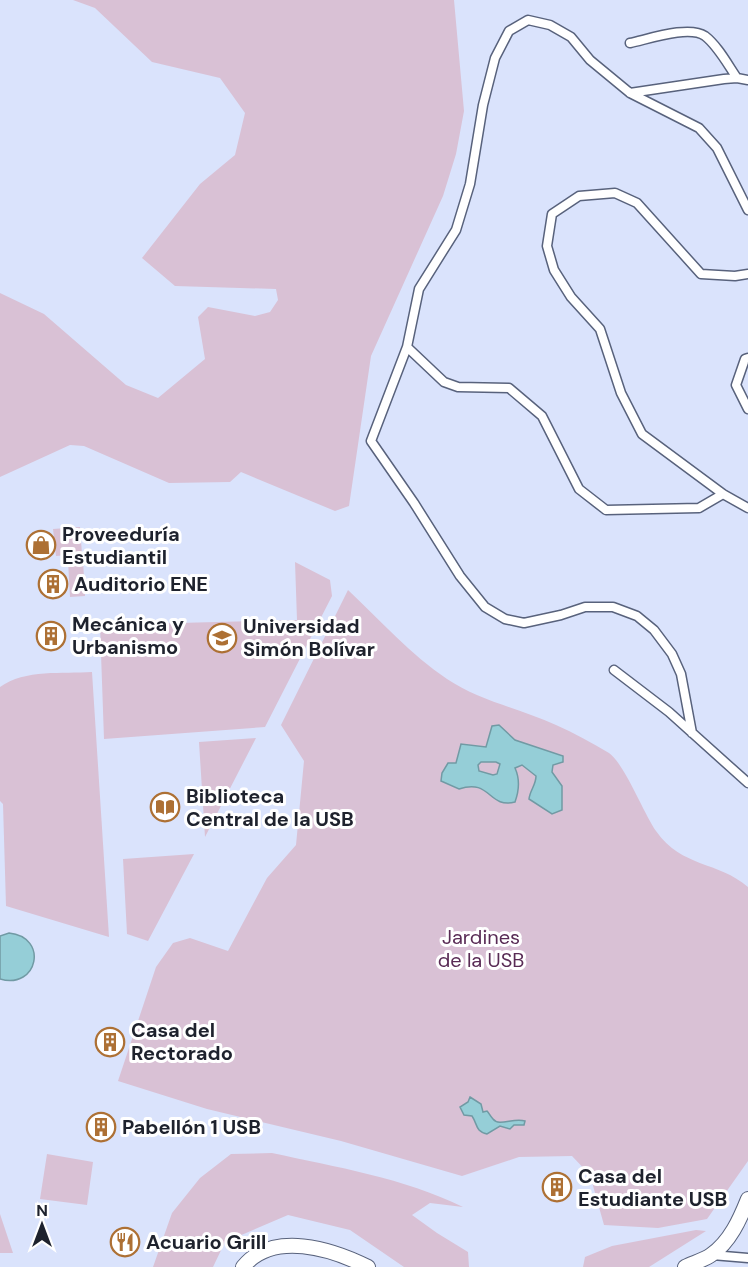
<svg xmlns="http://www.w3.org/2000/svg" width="748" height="1267" viewBox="0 0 748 1267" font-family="'DM Sans',sans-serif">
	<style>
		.green { fill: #d9c1d5 }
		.water { fill: #95ced7; stroke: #719aa4; stroke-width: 1.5; fill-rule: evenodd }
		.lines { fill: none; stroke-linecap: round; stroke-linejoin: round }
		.minor-casing { stroke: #58627c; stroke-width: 11 }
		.primary-casing { stroke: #58627c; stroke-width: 16 }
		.minor { stroke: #fff; stroke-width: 8 }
		.primary { stroke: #fff; stroke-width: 14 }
		.labels { text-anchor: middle; stroke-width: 6; stroke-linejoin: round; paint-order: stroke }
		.poi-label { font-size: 20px; font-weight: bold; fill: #1e222d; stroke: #fff; text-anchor: start }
		.park-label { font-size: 20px; fill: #592b55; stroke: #fff }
	</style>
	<rect width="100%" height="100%" fill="#dae3fc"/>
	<path class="green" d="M73 0H454L464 111 456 154 443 196 371 356 349 506 335 511 241 472 230 482 169 483 84 446 70 445 0 477V293L44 314 126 385 158 398 205 359 198 317 208 307 255 316 270 312 278 300 276 289 175 286 142 258 200 184 235 155 245 113 220 78 152 62 95 8Z
		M80 527 82 554 56 556 53 529Z
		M83 560 85 596 70 597 68 561Z
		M295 562 330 580 332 596 265 727 104 739 100 625 297 620Z
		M348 590C380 620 411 655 447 679 480 701 521 709 556 725 574 733 592 743 609 753 624 763 644 814 656 831 682 868 718 861 748 887V1161L707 1219 658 1228 604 1225 590 1175 572 1156 519 1157 462 1176 341 1141 207 1109 118 1081 156 967 173 943 190 938 228 951 267 878 296 845 304 761 281 725Z
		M92 672 109 937 6 906 3 804 0 801V687C25 669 63 674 92 672Z
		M256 738 205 837 199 742Z
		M194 854 148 941 127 934 123 859Z
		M272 1153C336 1167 404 1178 463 1207L430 1203 412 1215 437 1233 468 1252 469 1267H404L350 1230 288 1215 225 1242 213 1267H153L172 1213 200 1178 231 1154Z
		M47 1154 93 1162 87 1205 40 1199Z
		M0 1214 13 1253H0Z
		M696 1230 706 1231 649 1267H583L585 1257 612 1246Z"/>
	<path class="water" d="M499 725 515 740 563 756V762L553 765 552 772 562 786V810L552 814 529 799C530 790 536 785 536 776L522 765 515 768C520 779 519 791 515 802 488 809 491 778 459 789L441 781 442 773 448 763H456L461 744 486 747 492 726ZM481 762H496L500 764 497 774 493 775 479 771 478 765Z
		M9 933C49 937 38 990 0 979V936Z
		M470 1097 481 1104 483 1112 487 1111C489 1113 490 1116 493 1119 499 1127 514 1117 525 1121L524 1125H514L510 1129 500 1126 487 1134C475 1131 478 1125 472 1116L464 1115 460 1107 468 1102Z"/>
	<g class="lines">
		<g class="minor-casing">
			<path id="minor" d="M630 43C649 39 689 25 705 36 718 46 728 65 737 78
				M630 93 724 79 737 78 748 80
				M748 274 735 276 701 274 637 203 615 193 579 196 552 214 547 246 554 270 571 297 600 329 621 393 642 434 723 494 748 508
				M407 347 371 441 414 503 460 576 485 607 505 619 524 623 561 615 585 607H613L637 616 654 630 672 654 681 674 692 733
				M748 358 745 359 736 385 748 409
				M723 494 699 508 606 510 579 489 542 416 509 388 458 387 444 382 407 347 419 289 456 230 470 184 483 105 495 58 509 31 528 20 550 25 571 37 590 60 630 93 699 128 717 148 748 210
				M614 670 669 712 748 783
				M712 1255 748 1258"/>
		</g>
		<g class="primary-casing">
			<path id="primary" d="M243 1267C273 1230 332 1249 368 1267
				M685 1267C693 1263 704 1260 711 1255 730 1242 740 1219 748 1199"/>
		</g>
		<use href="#minor" class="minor"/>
		<use href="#primary" class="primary"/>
	</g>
	<defs>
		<g id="shop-ring" transform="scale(1.5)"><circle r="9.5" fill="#fff" stroke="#ad7034" stroke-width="1.5"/><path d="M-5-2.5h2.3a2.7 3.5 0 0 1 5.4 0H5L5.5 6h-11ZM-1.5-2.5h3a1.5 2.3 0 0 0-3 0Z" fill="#ad7034"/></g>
		<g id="building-ring" transform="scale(1.5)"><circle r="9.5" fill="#fff" stroke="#ad7034" stroke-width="1.5"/><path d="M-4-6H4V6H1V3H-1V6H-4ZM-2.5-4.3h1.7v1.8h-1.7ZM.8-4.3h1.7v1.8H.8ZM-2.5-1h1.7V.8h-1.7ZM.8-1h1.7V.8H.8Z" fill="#ad7034"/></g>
		<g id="university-ring" transform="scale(1.5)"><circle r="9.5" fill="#fff" stroke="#ad7034" stroke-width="1.5"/><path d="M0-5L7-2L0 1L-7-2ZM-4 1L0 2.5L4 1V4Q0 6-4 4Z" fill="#ad7034"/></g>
		<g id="library-ring" transform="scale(1.5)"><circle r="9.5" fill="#fff" stroke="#ad7034" stroke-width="1.5"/><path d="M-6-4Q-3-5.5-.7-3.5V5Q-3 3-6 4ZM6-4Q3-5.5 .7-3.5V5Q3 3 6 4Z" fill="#ad7034"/></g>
		<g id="restaurant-ring" transform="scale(1.5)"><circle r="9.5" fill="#fff" stroke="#ad7034" stroke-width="1.5"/><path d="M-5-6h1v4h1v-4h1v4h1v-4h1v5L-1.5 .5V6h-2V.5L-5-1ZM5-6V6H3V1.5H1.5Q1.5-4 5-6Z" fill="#ad7034"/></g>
	</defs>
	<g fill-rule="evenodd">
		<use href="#shop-ring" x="41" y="545"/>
		<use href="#building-ring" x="53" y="584"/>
		<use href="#building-ring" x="51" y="636"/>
		<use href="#university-ring" x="222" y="638"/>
		<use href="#library-ring" x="165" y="807"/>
		<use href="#building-ring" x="110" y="1042"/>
		<use href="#building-ring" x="101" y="1127"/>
		<use href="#building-ring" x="557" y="1187"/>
		<use href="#restaurant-ring" x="125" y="1242"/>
	</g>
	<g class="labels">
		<g class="poi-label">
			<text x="62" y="541">Proveeduría<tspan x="62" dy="23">Estudiantil</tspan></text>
			<text x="74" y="591">Auditorio ENE</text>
			<text x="72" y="631">Mecánica y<tspan x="72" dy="23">Urbanismo</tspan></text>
			<text x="243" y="633">Universidad<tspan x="243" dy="23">Simón Bolívar</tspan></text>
			<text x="186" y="803">Biblioteca<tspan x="186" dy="23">Central de la USB</tspan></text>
			<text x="131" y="1037">Casa del<tspan x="131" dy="23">Rectorado</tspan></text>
			<text x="122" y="1134">Pabellón 1 USB</text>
			<text x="578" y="1183">Casa del<tspan x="578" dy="23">Estudiante USB</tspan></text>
			<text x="146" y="1249">Acuario Grill</text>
		</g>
		<g class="park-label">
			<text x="481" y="944">Jardines<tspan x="481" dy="23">de la USB</tspan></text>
		</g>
	</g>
	<g transform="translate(42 1225)" stroke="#ffffff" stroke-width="4.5" paint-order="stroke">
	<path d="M0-4.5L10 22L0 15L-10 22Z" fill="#1e222d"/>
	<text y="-9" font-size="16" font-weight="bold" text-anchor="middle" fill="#1e222d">N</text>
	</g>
</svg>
